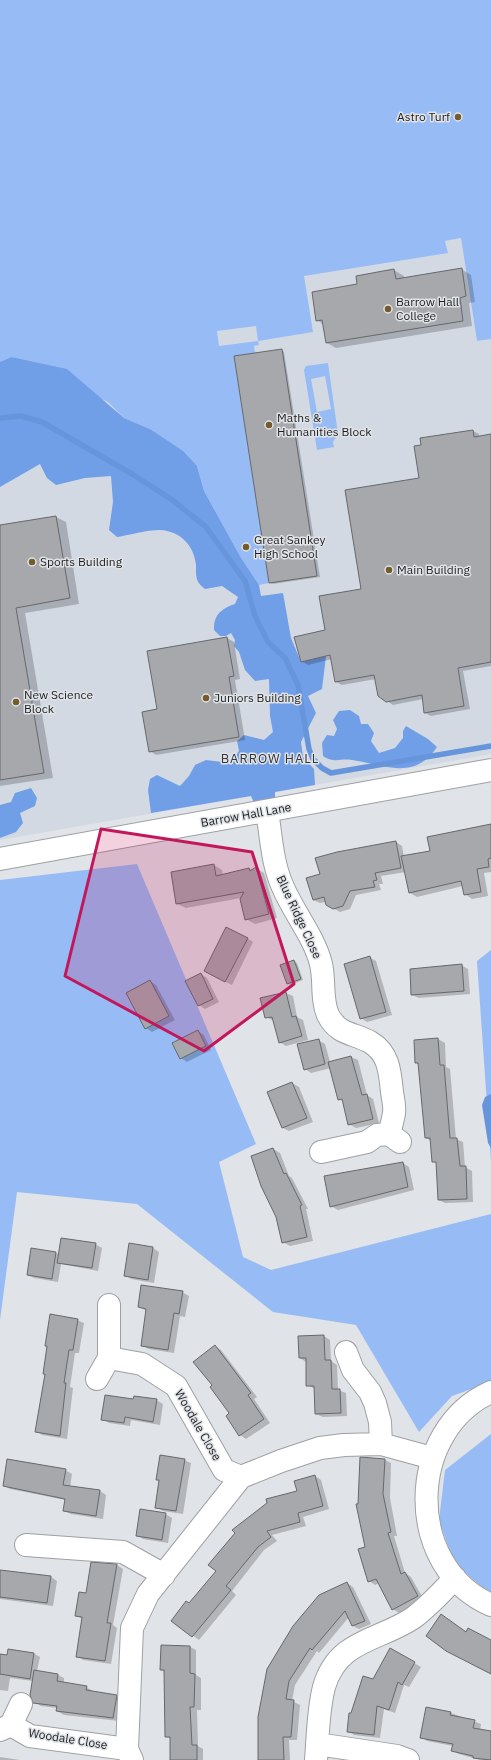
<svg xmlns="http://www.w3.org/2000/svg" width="491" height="1760" viewBox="0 0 491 1760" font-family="'IBM Plex Sans',sans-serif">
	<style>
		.built { fill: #d2d9e3 }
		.green { fill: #97bcf5; fill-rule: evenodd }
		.forest { fill: #709fe7 }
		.water { fill: #6795dc }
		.shadow { fill: #0003 }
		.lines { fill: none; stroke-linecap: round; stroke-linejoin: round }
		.stream { stroke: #6795dc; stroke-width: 5.5 }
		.building { fill: #a6a8ac; stroke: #66686c }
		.minor-casing { stroke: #9ea0a4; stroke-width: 24 }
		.minor { stroke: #fff; stroke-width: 22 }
		.marked { fill: #c2185b; fill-opacity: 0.2; stroke: #c2185b; stroke-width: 3; stroke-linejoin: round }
		.poi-dot { fill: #755a2c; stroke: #e0e3e7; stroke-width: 1.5 }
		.labels { text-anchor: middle; stroke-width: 3; stroke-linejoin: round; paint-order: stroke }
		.poi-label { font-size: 12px; fill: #1d1e1f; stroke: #e0e3e7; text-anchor: start }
		.street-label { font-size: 12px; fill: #1d1e1f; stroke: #e0e3e7 }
		.neighbourhood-label { font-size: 13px; letter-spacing: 1px; fill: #333538; stroke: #e0e3e7 }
	</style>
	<rect width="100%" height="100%" fill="#e0e3e7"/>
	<path class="built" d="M0 40 445 241 461 238 477 341 491 339V754L0 840Z"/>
	<path class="green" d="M0 0H491V339L477 341 461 238 445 241 448 253 304 276 313 332 258 341 259 345 254 346 255 353 234 357 269 583 259 585 240 556 204 491 197 466 150 429 124 418 108 402 11 357 0 362ZM256 326 258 341 219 346 217 331Z
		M328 363 338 434 333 442 334 447 317 450 304 370 306 366ZM325 376 331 409 317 412 311 379Z
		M137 864 256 1144 219 1162 243 1257 271 1270 491 1214V1382L452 1396 419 1432 356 1325 273 1312 137 1204 17 1192 0 1320V880Z
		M491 950V1162L477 961Z
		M491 1434V1595L454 1563 439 1520 445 1470Z"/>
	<path class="forest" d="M11 357 67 369 124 418 150 429 183 451 197 466 204 491 240 556 259 585 261 596 283 593 291 638 301 662 326 656 322 689 308 696 316 713 301 742 303 757 314 769 315 785 275 792V802L255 805 251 796 151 813 148 790 150 779 157 775 180 786 189 776 195 765 206 760 230 763 239 751 237 741 244 735 264 740 273 732 270 716 269 679 255 681 245 670 239 652 234 646 235 640 231 633 226 636H220L214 630C213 615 222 608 235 604L238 597 222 586 205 589C195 582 196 576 196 565 194 545 180 531 160 530 146 530 130 535 117 537L109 530 113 502 111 476 85 478 56 485 47 478 40 464 0 487V362Z
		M350 710 359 716 361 724H368L374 733 371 741 379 753 395 748 403 738V731L406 726 428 739 437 747C414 781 385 765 352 760 339 758 336 764 323 756L322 743 327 735 334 736 337 729 333 720 339 711Z
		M31 788 37 798 35 806 20 813 23 823 16 832 0 838V805L11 802 15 793Z"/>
	<path class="water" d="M491 1094V1148L488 1143 482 1105 485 1097Z"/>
	<path class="shadow" d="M461 269 471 275 475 302 469 303 472 326 336 348 327 343 323 324 317 320 359 285 394 270 404 276V279Z
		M282 350 284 352 320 577 273 584 270 583Z
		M473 431 479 434V437L491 435V666L463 671 470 709 431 716 425 713 423 699 393 705 387 701 376 679 342 685 336 682 332 659 308 665 301 661 362 590 420 479Z
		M56 517 66 522 79 604 25 613 53 778 0 786V526Z
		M227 638 234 642 240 679 235 680 245 740 156 755 150 751 158 710Z
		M491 825V872L484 873 488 896 472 899 465 894 463 886 417 897 410 893 406 872 381 876 383 884H379L381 890 356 895 350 909 340 912 327 905 326 902 320 903 313 900 321 874 396 842 402 846 404 857 431 851Z
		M214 865 222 870 223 875 256 868 264 873 277 918 255 924 246 919 241 898 186 908 177 904Z
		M247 938 253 942 232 985 211 975Z
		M369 957 376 961 392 1015 367 1022 361 1018Z
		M294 961 297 963 303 980 290 985 287 983Z
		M461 965 468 969 470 994 419 998 412 995Z
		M201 974 207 978 219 1002 205 1009 199 1005Z
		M150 981 156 985 175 1020 152 1032 146 1028Z
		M286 993 293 996 297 1017 303 1020 308 1040 286 1046 279 1042 274 1021 266 1017Z
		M198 1031 204 1035 211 1050 187 1062 181 1058Z
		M438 1039 445 1043 446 1067 450 1069 456 1139 463 1142 465 1167 472 1171 473 1202 445 1203 439 1200 437 1164 433 1161 431 1141 426 1138 420 1065 416 1063 415 1041Z
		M318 1040 325 1044 330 1062 351 1057 358 1060 367 1095 373 1099 379 1123 356 1128 349 1124 344 1102 339 1099 331 1068 311 1073 305 1069Z
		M292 1083 299 1087 313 1122 289 1131 283 1128Z
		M273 1149 280 1153 289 1176 292 1178 308 1209H306L313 1241 290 1246 283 1242 277 1216 252 1157Z
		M403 1163 409 1167 414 1190 338 1210 331 1206Z
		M95 1244 102 1248 98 1271 61 1264 58 1282 34 1278 28 1275 56 1253 60 1255Z
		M153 1248 159 1252 154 1283 131 1279 125 1275Z
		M182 1292 189 1296 185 1317 180 1316 174 1353 148 1349 142 1345 147 1311 139 1307Z
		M77 1320 84 1323 79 1353H75L70 1387 73 1388 67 1439 42 1435 36 1431 46 1375 44 1373Z
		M324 1336 330 1340 331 1361 337 1365 338 1390 346 1393 347 1416 323 1417 316 1414 315 1389 307 1385 306 1362 300 1358Z
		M215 1346 221 1350 257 1397 254 1399 270 1423 246 1439 240 1435 231 1413 214 1385Z
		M134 1400H156L163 1404 160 1425 131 1420 130 1426 109 1423 102 1419Z
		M184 1460 191 1463 183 1514 163 1511 156 1507 160 1481 157 1479Z
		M385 1460 391 1463 390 1498 397 1536H394L405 1573 411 1577 424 1600 399 1613 393 1609 379 1583 375 1585 369 1581 366 1548Z
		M65 1470 72 1474 70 1487 100 1491 106 1495 103 1519 71 1514 64 1511 66 1500 10 1489 4 1486Z
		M315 1476 321 1480 329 1509 303 1517 306 1526 272 1535 277 1541 264 1550 232 1591 236 1595 199 1640 173 1621Z
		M165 1514 172 1518 168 1543 143 1539 137 1535Z
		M117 1565 123 1569 113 1625 117 1628 111 1664 83 1660 77 1656 82 1619 76 1615 87 1594Z
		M0 1571 51 1577 57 1581 53 1606 0 1599Z
		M347 1583 353 1587 371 1624 359 1629 353 1626 349 1617 319 1653 317 1651 295 1685 292 1701 300 1705 297 1740H289L290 1760H259V1717Z
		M190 1647 196 1650V1675L201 1678V1710H197L198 1746 203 1749V1760H171V1739L166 1736 165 1672 161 1670Z
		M391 1650 421 1667 409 1687 404 1685 395 1713 384 1709 380 1738 354 1735 348 1731Z
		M33 1653 40 1657 37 1671 58 1675 64 1678V1683L86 1687 93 1691V1692L116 1696 123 1700 119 1721 64 1715 57 1711 58 1708 41 1706 34 1702 33 1681 10 1678 8 1691 0 1690V1655L8 1656Z
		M451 1713 481 1724 480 1730 491 1732V1760H480L459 1754 452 1750 453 1746 427 1741 421 1737Z
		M0 1757 20 1760H0Z"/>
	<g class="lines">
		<path class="stream" d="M0 418 21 416 42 422 132 474 171 499 206 527 245 581 255 616 268 642 285 658 298 685 309 749 313 759 322 768 331 773 491 746"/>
	</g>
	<path class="building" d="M462 268 466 296 460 298 463 321 326 343 322 320 316 321 312 292 357 284 356 276 394 269 396 279Z
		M282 349 317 576 269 583 234 356Z
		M473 430 474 437 491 434V662L458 668 464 706 424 713 422 695 386 702 378 696 374 675 335 682 330 655 301 662 294 637 325 630 319 596 361 589 345 490 419 478 414 446 421 445 420 438Z
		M56 516 70 598 16 608 44 773 0 780V525Z
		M227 637 234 676 229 677 239 737 149 752 142 712 157 709 147 651Z
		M491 824V858L488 859 489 867 477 869 481 892 464 895 461 881 409 893 401 856 430 851 427 837Z
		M396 841 401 868 375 873 377 880 373 881 375 887 350 891 343 906 333 909 326 905 324 897 313 900 306 878 320 874 315 858 337 852Z
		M214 864 216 876 249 868 250 871 256 867 269 914 245 920 240 899 244 892 176 904 171 872Z
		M226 927 248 938 225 982 204 971Z
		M370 956 386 1012 360 1019 344 964Z
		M294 960 301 979 287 984 280 965Z
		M462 964 464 991 411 995 410 969Z
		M201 973 213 999 198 1006 185 981Z
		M150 980 169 1016 145 1029 126 993Z
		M286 992 292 1017 296 1016 302 1036 279 1043 272 1017 265 1018 260 998Z
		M198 1030 206 1046 180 1059 172 1043Z
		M438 1038 440 1065H444L450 1138H457L460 1166H466L467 1199 438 1200 436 1162H432L430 1138H425L418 1063H415L414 1040Z
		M319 1039 325 1064 304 1070 297 1044Z
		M351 1056 362 1095 367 1094 373 1119 348 1125 342 1099 338 1100 328 1062Z
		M292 1082 307 1118 282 1128 267 1092Z
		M273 1148 284 1174 286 1173 302 1205 300 1206 307 1237 282 1243 276 1217 261 1186 251 1156Z
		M403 1162 408 1187 330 1207 324 1176Z
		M61 1238 96 1243 92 1268 57 1263Z
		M129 1243 153 1247 148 1280 124 1276Z
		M31 1248 56 1252 52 1279 27 1275Z
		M141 1285 183 1291 179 1314 174 1313 168 1350 141 1346 146 1309 138 1307Z
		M50 1314 78 1319 73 1350H69L64 1383H66L60 1436 35 1432 45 1374H43L47 1346H45Z
		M324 1335 325 1360H331L332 1389H340L341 1413 315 1414 314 1386H306V1358H299L298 1336Z
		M215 1345 251 1393 248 1395 264 1419 239 1436 226 1416 229 1413 210 1387 212 1385 193 1362Z
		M105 1395 133 1399 134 1396 157 1399 153 1422 125 1417 124 1423 101 1420Z
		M160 1455 185 1459 176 1511 155 1508 159 1480H156Z
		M360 1457 385 1459 383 1494 391 1532 388 1533 401 1574 405 1572 418 1596 392 1610 376 1579 368 1582 358 1549 365 1547 356 1504H358Z
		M7 1459 66 1469 63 1485 100 1490 96 1516 63 1511 65 1499 3 1486Z
		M315 1475 323 1506 298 1513 300 1522 267 1531 271 1537 258 1547 226 1586 231 1590 192 1637 171 1621 186 1601 189 1603 216 1571 208 1565 235 1533 232 1530 267 1503 266 1499 297 1491 294 1481Z
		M140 1509 166 1513 162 1540 136 1536Z
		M91 1562 117 1564 107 1623H111L105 1661 76 1657 82 1617 75 1616 79 1592 86 1593Z
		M0 1570 51 1576 47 1603 0 1597Z
		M347 1582 365 1621 352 1626 345 1611 312 1650 310 1648 289 1681 286 1699 294 1700 291 1737H283L284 1760H258V1717L267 1669 293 1626 319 1595Z
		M441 1614 466 1632 468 1628 491 1640V1674L446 1651 426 1636Z
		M161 1645 190 1646V1673L195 1674 194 1707H190L192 1745H197V1760H170V1737H165L164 1670H160Z
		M390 1648 415 1662 402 1685 398 1682 389 1710 377 1706 374 1735 347 1732 349 1713H351L363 1676 373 1679Z
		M8 1649 34 1653 30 1679 0 1674V1654L7 1655Z
		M34 1670 58 1674 57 1681 87 1686 86 1690 117 1695 113 1718 56 1711 57 1706 33 1703 30 1695Z
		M426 1707 451 1712 450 1715 475 1720 473 1728 491 1731V1760L473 1758V1756L451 1751 453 1744 420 1738Z"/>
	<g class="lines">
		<g class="minor-casing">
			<path id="minor" d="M267 811C271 835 272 862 282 885 293 912 314 936 321 964 325 980 321 999 328 1015 338 1035 354 1033 370 1042 389 1053 390 1072 392 1092 393 1099 395 1107 394 1113 393 1120 391 1127 389 1134
				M0 859 491 770
				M321 1152 367 1142 377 1135 389 1134 400 1142
				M109 1305V1358L142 1364 176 1386 224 1470 241 1477
				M346 1352 353 1370 370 1392 375 1403 380 1422 381 1444
				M97 1379 109 1358
				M491 1392C406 1430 404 1567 491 1605
				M26 1545 123 1552 164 1575
				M11 1725 21 1704
				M0 1730 11 1725 30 1736 127 1749
				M317 1744 397 1756 408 1760
				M132 1760 127 1749 132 1628 148 1594 241 1477 281 1461 320 1448 344 1445 381 1444 432 1458
				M316 1760C318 1736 318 1710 324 1687 338 1639 379 1641 413 1618 428 1607 442 1592 455 1578"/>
		</g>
		<use href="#minor" class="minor"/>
	</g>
	<path class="marked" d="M101 829 252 852 294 984 204 1051 65 976Z"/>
	<g class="poi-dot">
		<circle cx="458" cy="117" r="4"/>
		<circle cx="388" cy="309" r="4"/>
		<circle cx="269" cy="425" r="4"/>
		<circle cx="246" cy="547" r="4"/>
		<circle cx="32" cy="562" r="4"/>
		<circle cx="389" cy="570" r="4"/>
		<circle cx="206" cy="698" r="4"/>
		<circle cx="16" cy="702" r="4"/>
	</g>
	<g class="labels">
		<g class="poi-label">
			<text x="450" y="121" text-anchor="end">Astro Turf</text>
			<text x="396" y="306">Barrow Hall<tspan x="396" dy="14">College</tspan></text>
			<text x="277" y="422">Maths &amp;<tspan x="277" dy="14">Humanities Block</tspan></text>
			<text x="254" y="544">Great Sankey<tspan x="254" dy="14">High School</tspan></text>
			<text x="40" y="566">Sports Building</text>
			<text x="397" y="574">Main Building</text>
			<text x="24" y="699">New Science<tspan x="24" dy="14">Block</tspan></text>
			<text x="214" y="702">Juniors Building</text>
		</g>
		<g class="street-label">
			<text transform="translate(246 815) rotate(-10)" y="4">Barrow Hall Lane</text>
			<text transform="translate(299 917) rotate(65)" y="4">Blue Ridge Close</text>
			<text transform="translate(198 1425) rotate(60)" y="4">Woodale Close</text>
			<text transform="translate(68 1739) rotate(9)" y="4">Woodale Close</text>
		</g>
		<g class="neighbourhood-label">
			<text x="270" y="763">BARROW HALL</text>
		</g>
	</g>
</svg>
